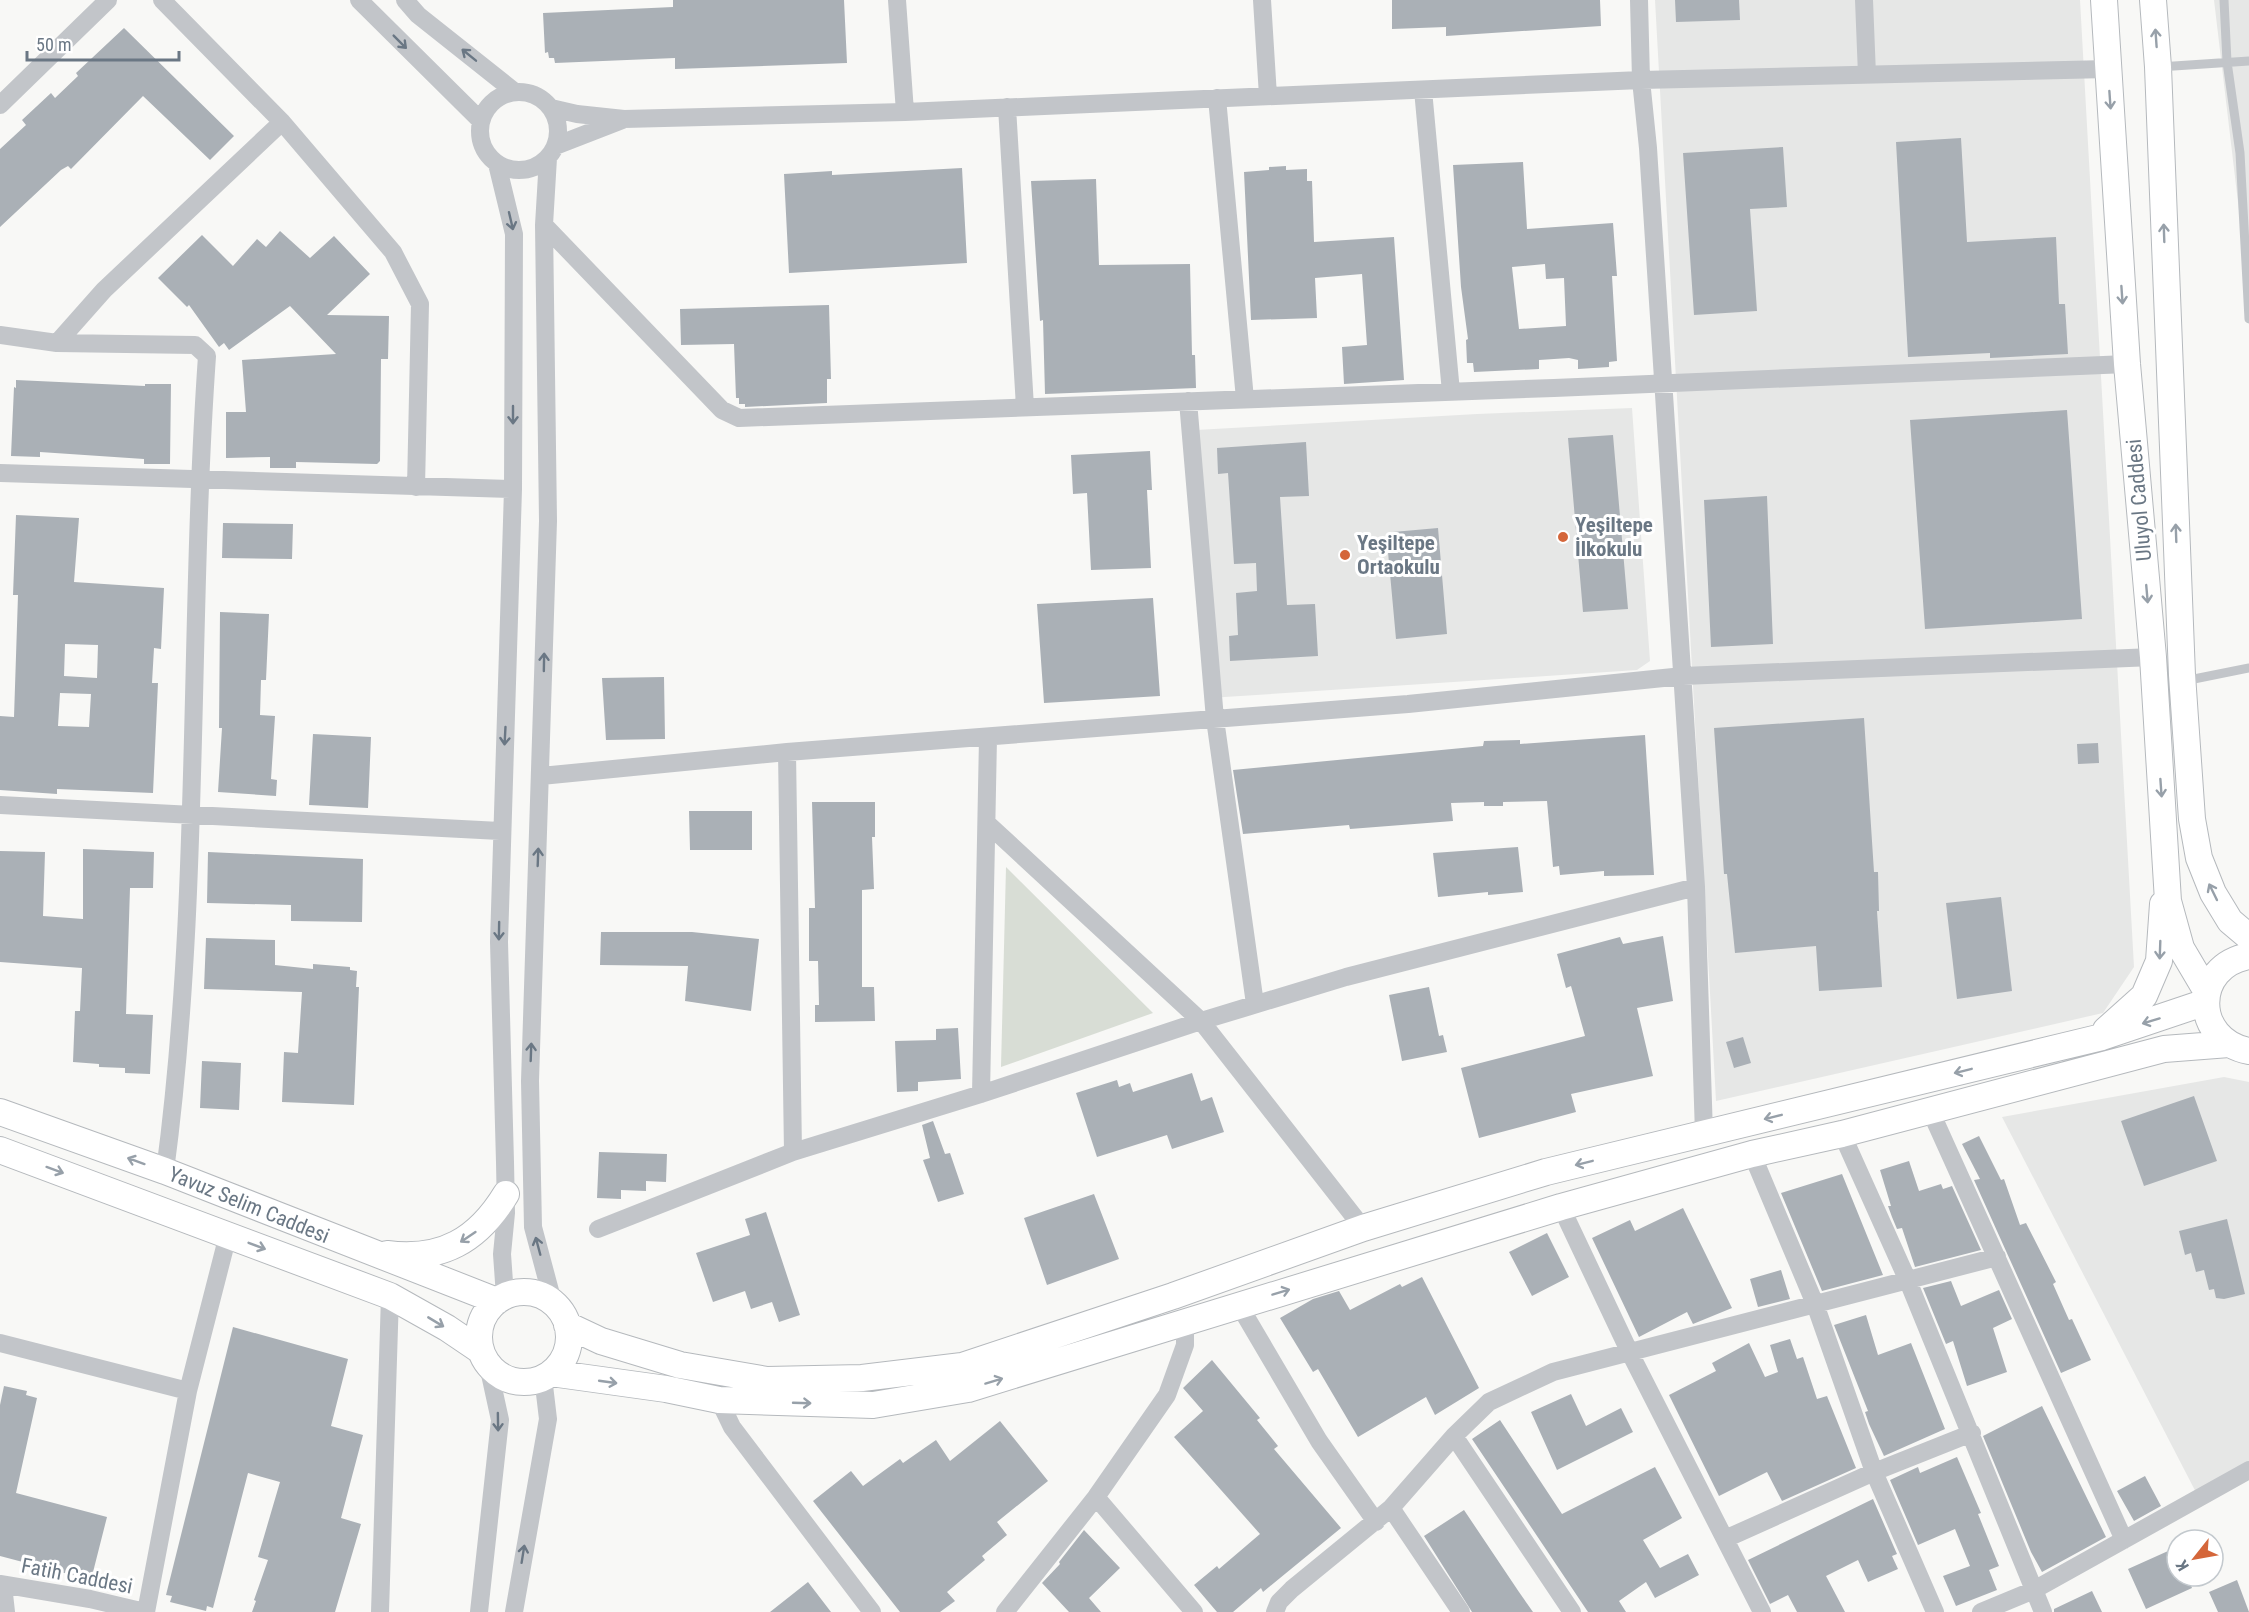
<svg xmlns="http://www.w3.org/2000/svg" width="2249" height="1612" viewBox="0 0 2249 1612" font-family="'Roboto Condensed',sans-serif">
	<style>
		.built { fill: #e6e7e6 }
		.green { fill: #d8ddd5 }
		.building { fill: #aab0b6; fill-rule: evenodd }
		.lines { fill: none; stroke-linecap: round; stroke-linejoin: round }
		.secondary-casing { stroke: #b5b9bd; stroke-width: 28 }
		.lane { stroke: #c2c5c9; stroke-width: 9 }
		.street { stroke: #c2c5c9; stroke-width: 18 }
		.secondary { stroke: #fff; stroke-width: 26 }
		.oneway { stroke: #97a0a9 }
		.oneway2 { stroke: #6a7784 }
		.poi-dot { fill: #d4663a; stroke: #fff; stroke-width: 2 }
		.labels { text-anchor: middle; stroke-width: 6; stroke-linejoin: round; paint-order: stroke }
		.street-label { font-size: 21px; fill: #6a7784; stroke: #fff }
		.poi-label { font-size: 21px; font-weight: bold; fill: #6a7784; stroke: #fff; text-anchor: start }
	</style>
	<rect width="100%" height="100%" fill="#f8f8f6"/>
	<path class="built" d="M1655 0H2080L2134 967 2103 1013 1716 1101Z
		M2214 0H2249V295Z
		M1632 408 1650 661 1637 670 1209 698 1196 430 1477 414Z
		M2224 1077 2249 1082V1476L2201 1502 2002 1117Z"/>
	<path class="green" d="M1006 867 1153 1013 1001 1067Z"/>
	<path class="building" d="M673 0H844L847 63 675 69V58L555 63 554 58H549L548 52 545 53 543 13 673 7Z
		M1392 0H1600L1601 26 1446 36V27L1392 29Z
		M1675 0H1739L1740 20 1676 22Z
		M124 28 234 136 210 160 143 96 71 169 68 166 61 170 0 227V149L26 125 22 120 51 93 55 98 78 76 76 73Z
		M1961 138 1967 242 2056 237 2059 304H2065L2068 354 1990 358V353L1908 357 1896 142Z
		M1783 147 1787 207 1750 209 1757 311 1694 315 1683 153Z
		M1523 162 1527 229 1613 223 1617 276H1612L1617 361 1609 362V367L1578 369V360L1569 358 1539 360V369L1474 372 1473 363H1467L1466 340 1468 339 1461 287 1453 165ZM1545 264 1546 279 1564 278 1566 326 1519 329 1512 267Z
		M1286 166V170L1307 169V181H1312L1314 242 1394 237 1404 380 1344 384 1342 347 1367 345 1362 274 1315 278 1317 318 1251 320 1244 172 1269 170V167Z
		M962 168 967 263 789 273 784 174 832 171V175Z
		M1096 179 1099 265 1190 264 1192 355H1195L1196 388 1045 394 1043 320 1040 321 1031 181Z
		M280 231 310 258 334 236 370 274 327 315 389 316 388 359H381L380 461 377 464 296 462V468H270V457L226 458V412H246L242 360 336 354 290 306 229 350 224 343 219 347 189 305 187 307 158 278 202 235 233 266 257 239 266 247Z
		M829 305 831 379H827V403L745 407V404H739V398H736L734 344 681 345 680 309Z
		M16 380 145 386V384H171L170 464H144V459L40 452V457L11 456 14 387 16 388Z
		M2067 410 2082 619 1925 629 1910 420Z
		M1613 435 1628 609 1583 612 1568 438Z
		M1306 442 1309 496 1280 497 1287 605 1315 604 1318 656 1230 661 1229 636 1238 635 1236 593 1257 591 1256 563 1234 564 1228 473 1218 474 1217 448Z
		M1150 451 1152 490H1147L1151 568 1091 570 1087 493 1073 494 1071 455Z
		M1767 496 1773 644 1711 647 1704 500Z
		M16 515 79 518 74 582 164 588 161 649 154 648 152 683H158L153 793 57 789V794L0 790V716L14 717 18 595H13ZM65 644 98 645 97 678 64 676ZM60 693 91 694 89 727 58 726Z
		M223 523 293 524 292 559 222 558Z
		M1438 528 1447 634 1396 639 1387 541H1393V532Z
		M1153 598 1160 696 1044 703 1037 604Z
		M220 612 269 614 266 680H261L260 715 275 716 271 779 277 780 276 796 218 792 222 728H219Z
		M664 677 665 739 606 740 602 678Z
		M1864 718 1874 872H1878L1879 911H1877L1882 987 1819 991 1816 946 1735 953 1727 874H1724L1714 728Z
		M313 734 371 737 368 808 309 805Z
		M1645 735 1654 875 1604 876V871L1560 875 1559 866 1553 867 1547 801 1503 802V806H1484V802L1451 803 1453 821 1350 829 1349 825 1243 834 1233 770 1483 746 1484 741 1520 740V744Z
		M2098 743 2099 763 2078 764 2077 744Z
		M812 802H875V837H872L874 889 862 890V987H874L875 1021 815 1022V1005H819L818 961H809V908H815Z
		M689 811H752V850H690Z
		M1518 847 1523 892 1488 895V892L1438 897 1433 853Z
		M83 849 154 852 153 888H130L126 1014 153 1015 150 1074 125 1073V1068L99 1067V1064L73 1062 75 1011H80L82 968 0 962V851L45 852 43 916 83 919Z
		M208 852 363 859 362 922 291 921V905L207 903Z
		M2001 897 2012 991 1957 999 1946 903Z
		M601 932H692L759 939 751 1011 685 1001 688 966 600 965Z
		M1663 936 1673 1001 1637 1008 1653 1076 1571 1094 1576 1112 1479 1138 1461 1068 1585 1036 1571 986 1566 988 1557 954 1620 937 1623 944Z
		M206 938 275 940V965L313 969V964L350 967V970L357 971 356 987H359L354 1105 282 1102 284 1052 298 1053 302 992 204 989Z
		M1429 987 1439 1036 1443 1035 1447 1052 1402 1061 1389 995Z
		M958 1028 961 1079 918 1082V1091L897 1092 895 1041 936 1040V1029Z
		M1743 1037 1751 1063 1734 1068 1726 1042Z
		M202 1061 241 1063 239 1110 200 1108Z
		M1192 1073 1201 1101 1212 1097 1224 1132 1172 1149 1167 1135 1097 1157 1076 1093 1117 1080 1119 1087 1130 1083 1133 1092Z
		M2194 1096 2217 1161 2144 1186 2121 1121Z
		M933 1121 945 1154 950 1153 964 1194 938 1202 923 1160 930 1158 922 1125Z
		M1979 1136 2001 1180 2004 1179 2020 1225 2026 1223 2056 1282 2053 1284 2069 1320 2072 1319 2091 1360 2061 1373 1974 1180 1980 1179 1962 1144Z
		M599 1152 667 1154 666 1182 646 1181V1191L621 1190V1199L597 1198Z
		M1909 1161 1919 1191 1941 1184 1943 1189 1952 1186 1981 1250 1915 1267 1902 1228 1897 1229 1892 1217 1888 1206H1891L1880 1170Z
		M1842 1174 1883 1275 1822 1291 1781 1193Z
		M1094 1194 1119 1259 1047 1285 1024 1218Z
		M1683 1208 1732 1308 1693 1324 1687 1312 1639 1337 1592 1238 1630 1220 1635 1231Z
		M766 1212 800 1315 779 1322 772 1302 751 1309 745 1291 713 1302 696 1253 750 1235 745 1219Z
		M2227 1219 2245 1294 2224 1299 2216 1298 2214 1289 2209 1290 2204 1270 2196 1272 2191 1253 2185 1255 2179 1231Z
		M1547 1233 1569 1277 1532 1296 1509 1252Z
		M1781 1270 1790 1299 1758 1307 1750 1279Z
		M1422 1277 1479 1388 1435 1415 1426 1397 1358 1437 1318 1369 1313 1372 1280 1318 1313 1299 1339 1291 1350 1310 1400 1284 1402 1287Z
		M1951 1281 1961 1306 1999 1290 2012 1319 1993 1328 2007 1372 1967 1386 1953 1341 1946 1344 1923 1288Z
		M1866 1315 1878 1355 1911 1343 1945 1429 1884 1456 1869 1424 1865 1412 1868 1411 1834 1325Z
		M233 1327 348 1359 331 1426 363 1435 341 1518 361 1524 335 1612H252L256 1601 254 1600 268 1560 258 1557 280 1482 248 1473 213 1608 207 1606 206 1611 170 1602 172 1596 166 1595Z
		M1790 1339 1797 1359 1803 1357 1817 1399 1827 1396 1856 1468 1782 1501 1767 1472 1719 1496 1669 1395 1716 1371 1712 1363 1749 1343 1765 1377 1778 1372 1770 1345Z
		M1212 1360 1260 1418 1257 1420 1278 1446 1274 1449 1341 1528 1263 1592 1261 1588 1233 1612H1217L1194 1585 1217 1566 1219 1569 1260 1534 1174 1437 1203 1411 1183 1388Z
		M4 1386 27 1391 26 1395 37 1398 16 1493 107 1517 91 1580 0 1556V1405Z
		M1571 1394 1586 1426 1621 1408 1633 1432 1557 1470 1531 1412Z
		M2042 1406 2106 1537 2042 1572 2031 1552 1983 1436Z
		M1500 1420 1562 1514 1655 1467 1682 1518 1643 1540 1660 1568 1688 1554 1699 1575 1655 1598 1646 1582 1619 1601 1626 1612H1588L1472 1439Z
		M1000 1421 1048 1481 997 1522 1007 1535 982 1556 985 1560 947 1592 955 1601 940 1612H900L813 1501 851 1471 863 1486 900 1459 903 1463 936 1440 950 1461Z
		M1957 1457 1981 1513 1978 1514 1999 1566 1989 1570 1997 1590 1956 1606 1943 1576 1970 1566 1955 1529 1918 1545 1890 1480 1918 1467 1920 1473Z
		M2145 1476 2161 1506 2134 1521 2117 1491Z
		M1873 1499 1897 1554 1892 1556 1898 1569 1868 1582 1858 1560 1826 1576 1845 1612H1797L1788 1595 1770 1604 1748 1560Z
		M1464 1510 1519 1592 1533 1612H1472L1424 1536Z
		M1084 1530 1120 1568 1089 1598 1101 1612H1069L1042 1583 1060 1564 1059 1562Z
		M2177 1547V1576H2187L2192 1588 2146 1609 2128 1569Z
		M2237 1580 2249 1612H2218L2209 1592Z
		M808 1582 831 1612H770Z
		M2092 1591 2102 1612H2054V1609Z"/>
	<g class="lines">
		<g class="secondary-casing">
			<path id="secondary" d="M2104 0 2127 364 2153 657 2168 901 2181 948 2207 992
				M2153 0 2158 67 2182 675 2192 819 2199 858 2213 893 2230 921 2249 937
				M2249 956C2192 966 2192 1040 2249 1051
				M2106 1030 2144 996 2159 961 2163 904
				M0 1112 165 1171 497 1301
				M0 1150 390 1296 447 1328 481 1351
				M387 1254C442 1261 478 1240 506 1194
				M479 1337a45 45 0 1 1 90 0a45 45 0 1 1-90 0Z
				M567 1325 601 1341 680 1365 767 1380 862 1378 962 1366 1173 1296 1363 1228 1546 1172 2102 1037 2206 1002
				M551 1373 666 1389 719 1400 873 1405 968 1389 1561 1207 1752 1154 1842 1134 2164 1049 2229 1044"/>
		</g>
		<path class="lane" d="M2224 0 2227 62 2240 153 2249 319
			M2159 67 2249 61
			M2184 681 2249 668"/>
		<path class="street" d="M162 0 282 122 393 252 420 304 416 487
			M359 0 481 121
			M405 0 418 15 515 92
			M897 0 905 112
			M1262 0 1268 96
			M1639 0 1641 80 1648 148 1696 887 1704 1134
			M1864 0 1867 75
			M1423 90 1451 392
			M480 131a39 39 0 1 1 78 0a39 39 0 1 1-78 0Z
			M1217 98 1245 399
			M0 105 108 0
			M1007 107 1025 407
			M551 108 577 114 624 119 905 112 1641 80 2108 69
			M555 146 622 120
			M548 158 544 225 548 521 530 1081 533 1227 553 1302
			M497 164 514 234 513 489 499 942 505 1162 506 1213 502 1254 505 1296
			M544 225 722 410 739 418 1554 388 2127 364
			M0 335 57 343 195 345 207 356C188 627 201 901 165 1171
			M57 343 104 290 282 122
			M1188 401 1215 719 1255 1004
			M0 473 513 489
			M787 752 793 1152
			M541 776 787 752 1408 704 1683 676 2153 657
			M0 805 500 831
			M989 825 1201 1021 1363 1228
			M981 1094 988 738
			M1930 1110 2124 1540
			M1842 1134 1908 1281 2043 1612
			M1752 1154 1815 1304 1874 1472 1935 1612
			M1561 1207 1629 1351 1762 1612
			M598 1229 793 1152 981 1094 1201 1021 1346 977 1696 887
			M1239 1305 1319 1441 1376 1522
			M0 1343 188 1391
			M719 1400 732 1427 872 1612
			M1454 1436 1572 1612
			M1096 1497 1194 1612
			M1391 1508 1461 1612
			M1725 1539 1874 1472 1972 1433
			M0 1584 90 1599 145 1612
			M3 1585 6 1612
			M146 1612 188 1391 228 1235
			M380 1612 390 1296
			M479 1612 500 1420 488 1365
			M514 1612 548 1419 543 1377
			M1005 1612 1096 1497 1167 1395 1185 1345V1323
			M1275 1612 1279 1602 1292 1589 1391 1508 1454 1436 1489 1402 1553 1372 1997 1257
			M1981 1612 2034 1590 2249 1470"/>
		<use href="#secondary" class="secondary"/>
	</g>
	<defs><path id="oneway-shaft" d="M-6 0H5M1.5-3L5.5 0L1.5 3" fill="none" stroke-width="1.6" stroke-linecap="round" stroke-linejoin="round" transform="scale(1.5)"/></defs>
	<g class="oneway">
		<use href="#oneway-shaft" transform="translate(2156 38) rotate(-94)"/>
		<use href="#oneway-shaft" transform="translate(2110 100) rotate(86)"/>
		<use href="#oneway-shaft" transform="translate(2164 233) rotate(-92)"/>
		<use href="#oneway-shaft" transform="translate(2122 295) rotate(86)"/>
		<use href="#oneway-shaft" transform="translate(2176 533) rotate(-92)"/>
		<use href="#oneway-shaft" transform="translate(2147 594) rotate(85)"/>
		<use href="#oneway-shaft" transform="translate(2161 788) rotate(86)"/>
		<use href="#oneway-shaft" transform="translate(2213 892) rotate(-116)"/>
		<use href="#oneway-shaft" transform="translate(2160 950) rotate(92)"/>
		<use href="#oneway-shaft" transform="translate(2151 1021) rotate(163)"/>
		<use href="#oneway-shaft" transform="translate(1963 1071) rotate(166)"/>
		<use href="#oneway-shaft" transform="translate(1773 1117) rotate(166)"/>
		<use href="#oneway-shaft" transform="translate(136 1161) rotate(-160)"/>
		<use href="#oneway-shaft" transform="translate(1584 1163) rotate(166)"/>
		<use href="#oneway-shaft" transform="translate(55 1170) rotate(20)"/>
		<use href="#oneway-shaft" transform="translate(468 1237) rotate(146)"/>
		<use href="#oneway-shaft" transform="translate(257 1246) rotate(21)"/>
		<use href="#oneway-shaft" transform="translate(1281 1292) rotate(-17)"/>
		<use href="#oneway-shaft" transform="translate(436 1322) rotate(31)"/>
		<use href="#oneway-shaft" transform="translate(994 1381) rotate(-17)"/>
		<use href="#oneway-shaft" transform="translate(608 1382) rotate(8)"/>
		<use href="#oneway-shaft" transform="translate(802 1403) rotate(2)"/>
	</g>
	<g class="oneway2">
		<use href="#oneway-shaft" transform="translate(400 42) rotate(45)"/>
		<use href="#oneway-shaft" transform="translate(469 55) rotate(-141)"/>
		<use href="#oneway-shaft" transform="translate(511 221) rotate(77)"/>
		<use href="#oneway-shaft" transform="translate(513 415) rotate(90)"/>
		<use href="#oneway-shaft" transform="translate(544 662) rotate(-89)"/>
		<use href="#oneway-shaft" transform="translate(505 736) rotate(93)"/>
		<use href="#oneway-shaft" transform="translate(538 857) rotate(-88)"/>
		<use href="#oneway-shaft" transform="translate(499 931) rotate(91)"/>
		<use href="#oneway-shaft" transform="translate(531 1052) rotate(-88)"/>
		<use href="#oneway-shaft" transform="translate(538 1246) rotate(-105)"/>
		<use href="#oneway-shaft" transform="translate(498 1422) rotate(89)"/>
		<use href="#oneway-shaft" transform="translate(523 1554) rotate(-81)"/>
	</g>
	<g class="poi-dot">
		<circle cx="1563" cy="537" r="6"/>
		<circle cx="1345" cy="555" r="6"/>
	</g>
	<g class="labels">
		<g class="street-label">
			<text transform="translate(2139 500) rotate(-95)" y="7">Uluyol Caddesi</text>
			<text transform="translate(249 1205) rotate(22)" y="7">Yavuz Selim Caddesi</text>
			<text transform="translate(77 1576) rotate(11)" y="7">Fatih Caddesi</text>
		</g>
		<g class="poi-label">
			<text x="1575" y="532">Yeşiltepe<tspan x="1575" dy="24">İlkokulu</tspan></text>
			<text x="1357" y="550">Yeşiltepe<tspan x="1357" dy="24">Ortaokulu</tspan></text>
		</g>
	</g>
	<g transform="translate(2195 1558) rotate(239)"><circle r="28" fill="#ffffff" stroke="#c3c9ce" stroke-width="1.5"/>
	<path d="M0-4.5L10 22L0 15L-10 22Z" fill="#d4663a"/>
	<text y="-9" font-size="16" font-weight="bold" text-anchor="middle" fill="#6a7784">K</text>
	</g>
	<path d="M27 51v9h152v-9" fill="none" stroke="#6a7784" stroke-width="3"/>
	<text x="36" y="51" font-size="18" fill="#6a7784" stroke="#ffffff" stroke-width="4.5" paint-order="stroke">50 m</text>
</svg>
